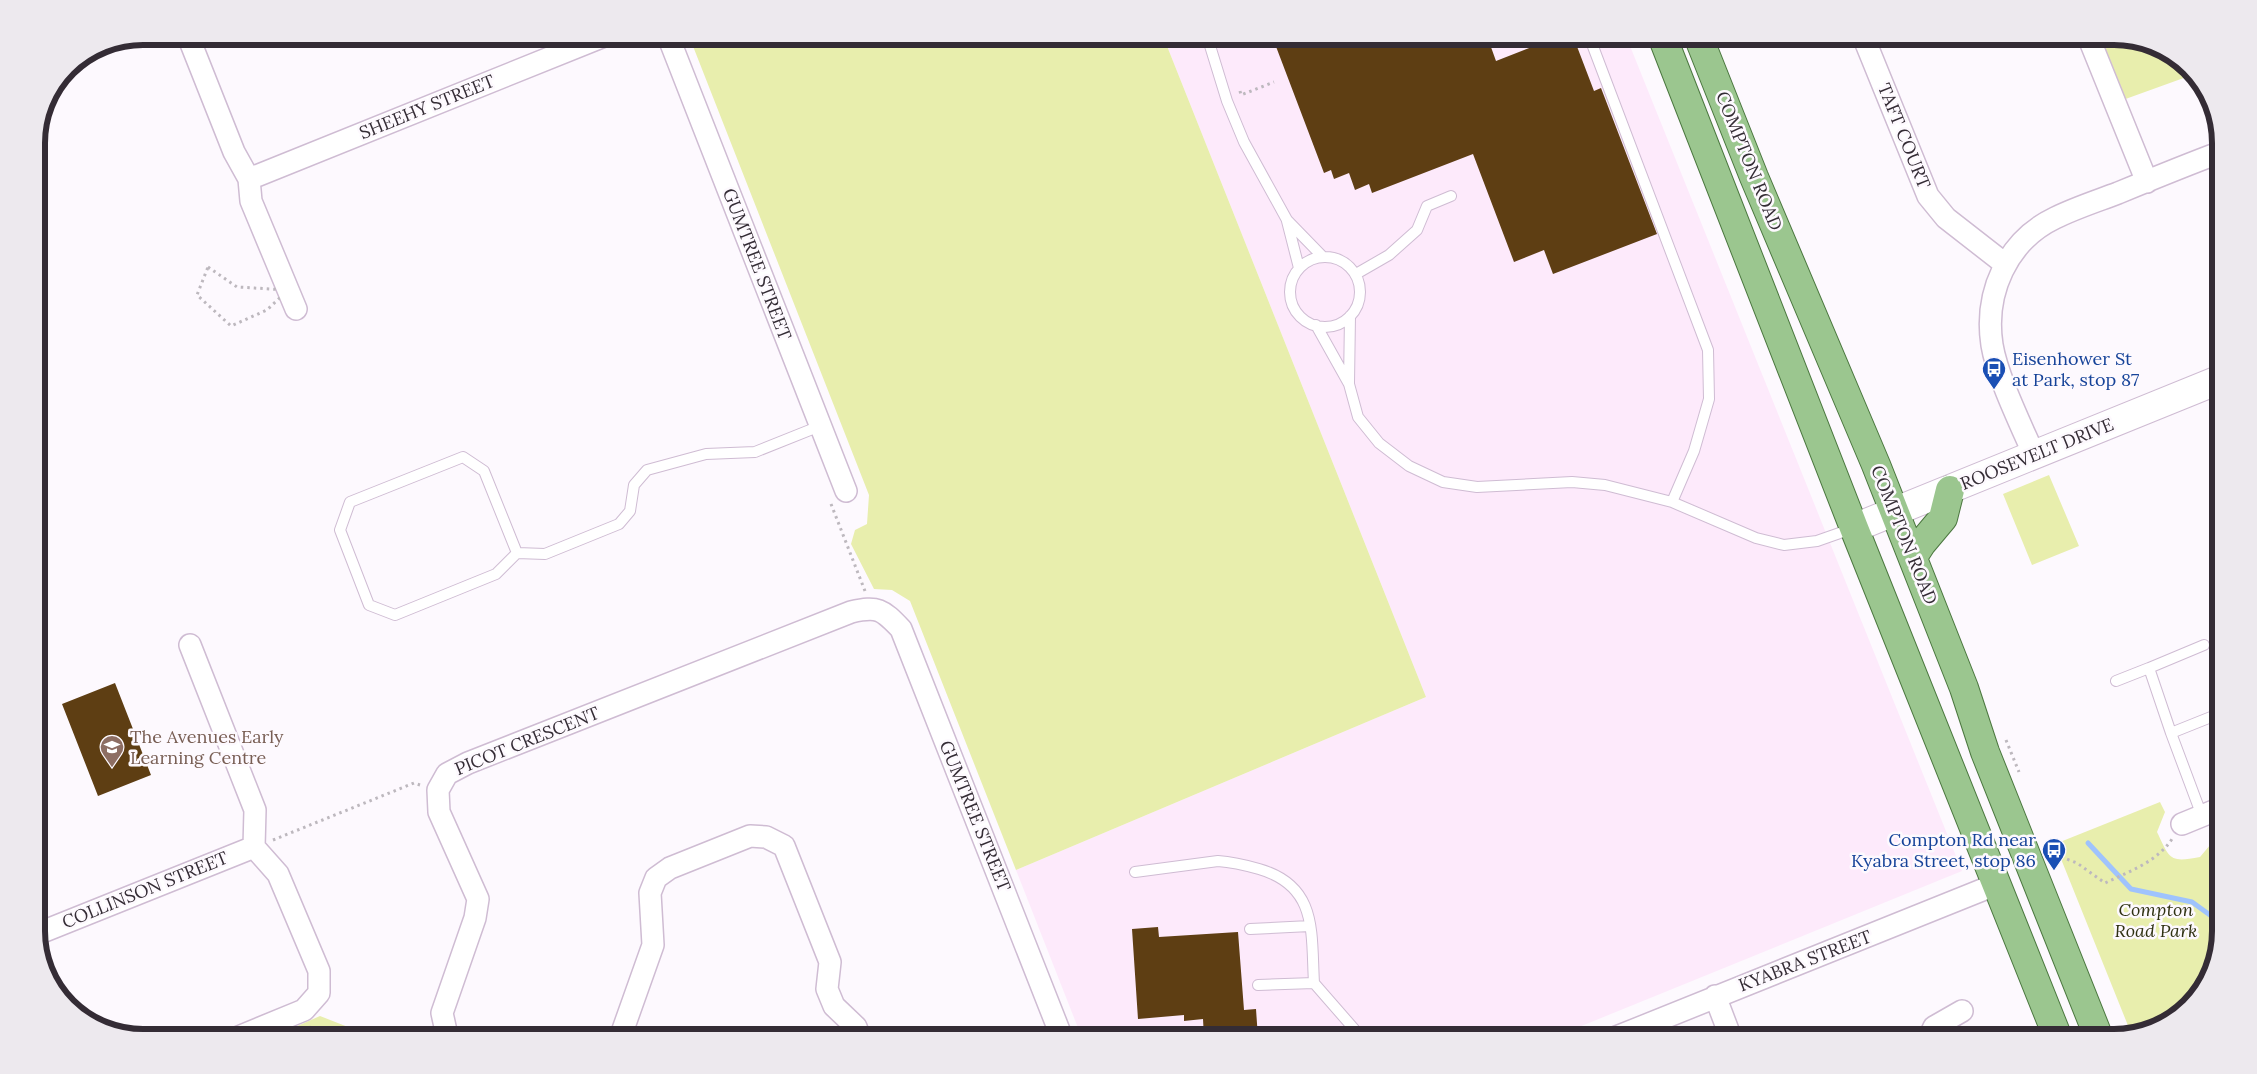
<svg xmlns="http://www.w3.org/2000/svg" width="2257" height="1074" viewBox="0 0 2257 1074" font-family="Lora,serif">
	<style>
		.commercial { fill: #fdeafb }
		.green { fill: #e8eead }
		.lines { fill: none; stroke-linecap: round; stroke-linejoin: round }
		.stream { stroke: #9fc3fd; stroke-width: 5 }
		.building { fill: #5e3e13 }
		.lane-casing { stroke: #cfbcd3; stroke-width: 12 }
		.street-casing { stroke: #cfbcd3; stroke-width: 24 }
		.secondary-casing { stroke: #cfbcd3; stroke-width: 30 }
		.primary-casing { stroke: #4b773f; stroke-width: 30 }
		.path { stroke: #bdb8be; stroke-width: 3; stroke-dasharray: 2.5 4; stroke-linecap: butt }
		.lane { stroke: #fff; stroke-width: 10 }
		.street { stroke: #fff; stroke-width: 21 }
		.secondary { stroke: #fff; stroke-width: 28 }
		.primary { stroke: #9bc68f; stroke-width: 28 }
		.labels { text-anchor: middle; stroke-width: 5; stroke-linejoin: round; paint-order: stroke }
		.street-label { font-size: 18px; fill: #342c35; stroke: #fdf9fe }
		.transit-label { font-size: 18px; fill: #164399; stroke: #fdf9fe; text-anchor: start }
		.education-label { font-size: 18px; fill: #785e54; stroke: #fdf9fe; text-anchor: start }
		.park-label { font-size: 18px; font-style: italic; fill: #303213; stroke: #fdf9fe }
		.rim { fill: none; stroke: #342c35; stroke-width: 6 }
	</style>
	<rect width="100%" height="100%" fill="#fdf9fe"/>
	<path class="commercial" d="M1163 36H1626L1962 871 1552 1038H1082L1016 870 1426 697Z"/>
	<path class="green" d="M689 36H1163L1426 697 1016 870 910 601 892 590 874 589 851 544 855 530 867 524 869 495Z
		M2096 36H2114L2161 47 2192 75 2120 101Z
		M2049 475 2079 546 2032 565 2003 494Z
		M2160 802 2165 812 2157 832C2170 859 2169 863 2200 857L2221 832V931L2210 978 2173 1020 2131 1033 2055 844Z
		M320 1016 376 1038H270Z"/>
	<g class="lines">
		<path class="stream" d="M2088 843 2131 889 2192 902 2221 923"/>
	</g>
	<path class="building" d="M1272 36H1487L1496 61 1560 36H1573L1594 91 1601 88 1657 234 1553 274 1544 250 1514 262 1473 154 1372 193 1369 184 1355 190 1349 173 1334 179 1331 170 1324 173Z
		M115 683 151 775 98 796 62 704Z
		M1158 927 1159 937 1238 932 1244 1010 1256 1009 1258 1038H1204L1203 1019 1184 1021V1015L1138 1019 1132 929Z"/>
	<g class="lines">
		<g class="lane-casing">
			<path id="lane" d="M1207 36 1227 101 1244 142 1287 220 1322 256
				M1589 36 1708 350 1709 399 1694 451 1672 502
				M1287 221 1299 268
				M1290 292a35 35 0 1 1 70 0a35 35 0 1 1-70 0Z
				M1356 274 1389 255 1417 230 1427 206 1451 196
				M1316 325 1349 384 1358 417 1379 443 1409 466 1443 482 1477 487 1572 482 1605 485 1672 502 1756 538 1784 545 1817 541 1854 528
				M1349 383 1350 316
				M517 553 496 574 395 615 369 605 340 530 350 502 463 457 484 471 517 553 545 554 619 524 630 511 634 485 647 470 706 454 755 452 820 426
				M2116 681 2149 668
				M2171 733 2149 668 2204 645
				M2202 816 2171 733 2221 713
				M1135 872 1218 861C1232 862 1245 865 1259 869 1318 886 1311 932 1314 983
				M1250 929 1310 926
				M1258 985 1314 983 1362 1038"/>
		</g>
		<g class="street-casing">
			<path id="street" d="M188 36 234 152 249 179 251 201 296 309
				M668 36 846 491
				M1863 36 1928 196 1946 218 2005 264
				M2088 36 2147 182
				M249 179 604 36
				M2034 455C2021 425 1997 376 1992 345 1984 293 2007 241 2055 218 2075 208 2097 201 2118 193 2152 179 2186 165 2221 152
				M190 645 255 810 254 847 278 874 319 971V993L304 1010 236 1038
				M2182 824 2221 808
				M37 934 254 847
				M1715 996 1731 1038
				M451 1038 446 1031 442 1013 475 918 478 899 439 812 438 790 447 774 468 763 851 612C878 606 882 609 901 629L1062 1038
				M620 1038 653 945 650 893 656 878 670 868 750 836 766 837 784 846 830 962 827 989 834 1006 856 1027 860 1038
				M1614 1038 1997 884
				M1929 1038 1934 1027 1962 1011"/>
		</g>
		<g class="secondary-casing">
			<path id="secondary" d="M1854 528 2221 379"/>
		</g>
		<g class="primary-casing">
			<path id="primary" d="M1662 36 1854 528 2058 1038
				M1698 36 1754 177 1876 465 1964 688 1985 752 2099 1038
				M1913 557 1922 543 1943 518 1950 490"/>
		</g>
		<path class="path" d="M1240 91 1241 95 1274 82
			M208 267 237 287 288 290 267 310 231 326 197 295Z
			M831 504 865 591
			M2006 740 2019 772
			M273 840 414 783 420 785
			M2049 854 2051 853 2077 863 2105 883C2128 872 2157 862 2172 839
			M309 1026 312 1038"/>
		<use href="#lane" class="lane"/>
		<use href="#street" class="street"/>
		<use href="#secondary" class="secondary"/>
		<use href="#primary" class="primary"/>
	</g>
	<defs>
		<g id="bus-pin" transform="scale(1.25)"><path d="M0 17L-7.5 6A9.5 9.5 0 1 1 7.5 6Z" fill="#1a4fb4" stroke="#fdf9fe"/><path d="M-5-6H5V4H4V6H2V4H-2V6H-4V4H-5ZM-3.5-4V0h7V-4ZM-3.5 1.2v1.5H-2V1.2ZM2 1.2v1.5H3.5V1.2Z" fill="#fff"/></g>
		<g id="school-pin" transform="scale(1.25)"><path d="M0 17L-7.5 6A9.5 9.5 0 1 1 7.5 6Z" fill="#8d6e63" stroke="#fdf9fe"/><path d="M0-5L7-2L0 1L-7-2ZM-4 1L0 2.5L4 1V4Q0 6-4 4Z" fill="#fff"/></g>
	</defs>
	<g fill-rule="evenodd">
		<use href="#bus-pin" x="1994" y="369"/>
		<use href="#school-pin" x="112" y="747"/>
		<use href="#bus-pin" x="2054" y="850"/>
	</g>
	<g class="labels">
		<g class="street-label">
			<text transform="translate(427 107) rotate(-22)" y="6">SHEEHY STREET</text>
			<text transform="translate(1904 136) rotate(68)" y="6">TAFT COURT</text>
			<text transform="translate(1749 161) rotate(68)" y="6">COMPTON ROAD</text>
			<text transform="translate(757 264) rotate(69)" y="6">GUMTREE STREET</text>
			<text transform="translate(2037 454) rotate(-22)" y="6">ROOSEVELT DRIVE</text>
			<text transform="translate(1904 535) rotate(68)" y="6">COMPTON ROAD</text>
			<text transform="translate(527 741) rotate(-22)" y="6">PICOT CRESCENT</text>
			<text transform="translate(975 816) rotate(68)" y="6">GUMTREE STREET</text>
			<text transform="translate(145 890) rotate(-22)" y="6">COLLINSON STREET</text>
			<text transform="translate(1805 961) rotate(-21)" y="6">KYABRA STREET</text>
		</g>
		<g class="transit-label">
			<text x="2012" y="365">Eisenhower St<tspan x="2012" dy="21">at Park, stop 87</tspan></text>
			<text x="2036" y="846" text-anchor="end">Compton Rd near<tspan x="2036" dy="21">Kyabra Street, stop 86</tspan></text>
		</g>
		<g class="education-label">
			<text x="130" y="743">The Avenues Early<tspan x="130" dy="21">Learning Centre</tspan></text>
		</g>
		<g class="park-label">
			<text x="2156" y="916">Compton<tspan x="2156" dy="21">Road Park</tspan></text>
		</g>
	</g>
	<path d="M0 0H2257V1074H0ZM143 45H2114A98 98 0 0 1 2212 143V931A98 98 0 0 1 2114 1029H143A98 98 0 0 1 45 931V143A98 98 0 0 1 143 45Z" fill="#ede9ee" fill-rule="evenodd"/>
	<path class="rim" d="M143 45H2114A98 98 0 0 1 2212 143V931A98 98 0 0 1 2114 1029H143A98 98 0 0 1 45 931V143A98 98 0 0 1 143 45Z"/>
</svg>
